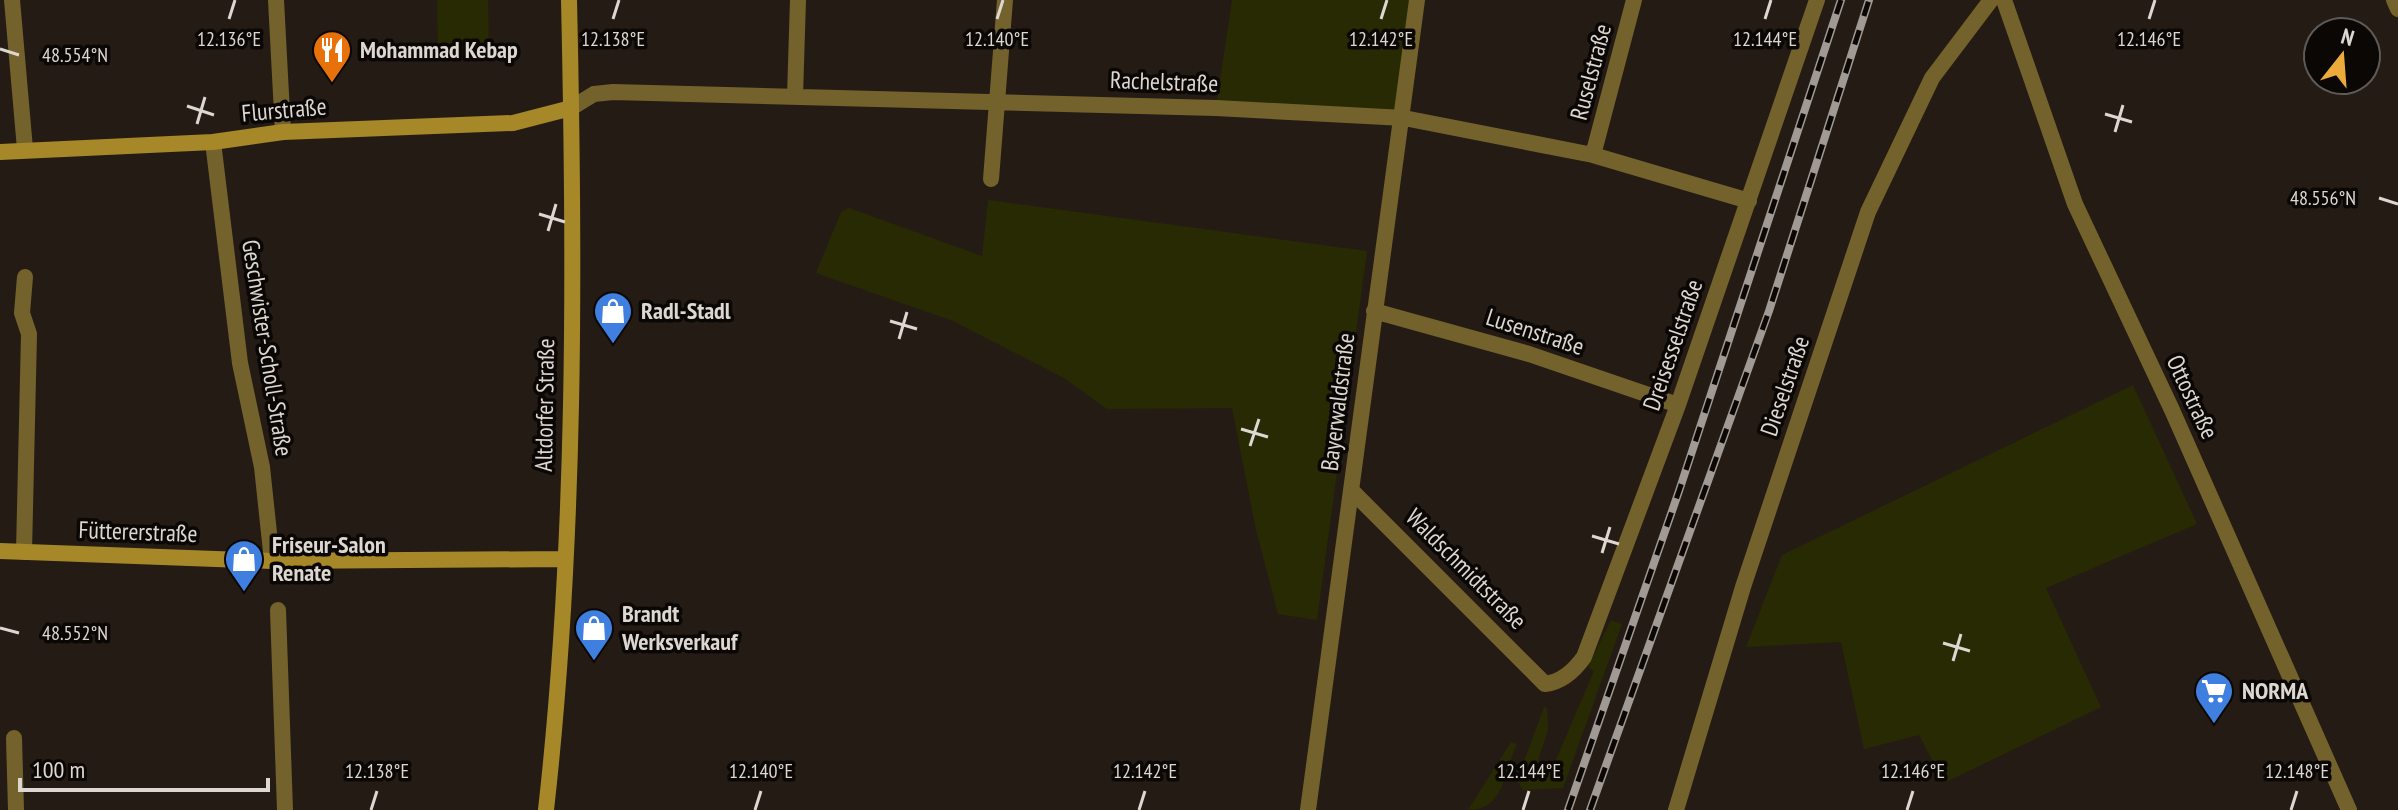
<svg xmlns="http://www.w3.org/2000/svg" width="2398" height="810" viewBox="0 0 2398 810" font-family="'PT Sans Narrow',sans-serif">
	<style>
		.green { fill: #272a03 }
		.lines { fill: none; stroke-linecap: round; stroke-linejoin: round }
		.street { stroke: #74622c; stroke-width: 16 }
		.secondary { stroke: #a68829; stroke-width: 16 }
		.rail-casing { stroke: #a19a94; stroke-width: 8 }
		.rail { stroke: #0a0705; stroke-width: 5; stroke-dasharray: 15; stroke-linecap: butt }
		.ticks { fill: none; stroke: #ddd7d2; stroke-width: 3 }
		.labels { text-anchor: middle; stroke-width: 7; stroke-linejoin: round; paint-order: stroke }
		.poi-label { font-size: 24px; font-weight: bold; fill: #ddd7d2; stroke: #0a0705; text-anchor: start }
		.street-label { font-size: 24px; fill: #ddd7d2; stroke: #0a0705 }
		.ticks-label { font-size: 20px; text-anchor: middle; fill: #ddd7d2; stroke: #0a0705; stroke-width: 7; stroke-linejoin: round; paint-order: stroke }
	</style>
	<rect width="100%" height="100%" fill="#241c14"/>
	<path class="green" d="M437 0H488L489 52 438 53Z
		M1232 0H1417L1404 118 1216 108Z
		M988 200 1367 251 1317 620 1278 614 1256 530 1232 408 1107 409 1064 378 953 321 816 273 841 212 849 208 982 256Z
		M2133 385 2197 524 2046 588 2101 707 1944 783 1919 735 1864 749 1841 642 1746 647 1782 555Z
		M1611 620 1622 624 1563 788 1523 790 1517 780 1544 707 1547 708 1548 730 1537 764 1540 772 1552 769 1594 671 1588 667Z
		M1511 742 1517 744C1504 771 1505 810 1468 810Z"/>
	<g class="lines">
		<path class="street" d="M12 0 25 149
			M276 0 283 132
			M2004 0 2075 204 2172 410 2349 810
			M2394 0 2398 9
			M795 96 798 0
			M571 108 594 94 613 92 1216 108 1404 118 1593 155 1749 201
			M213 142 240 363 262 467 272 561
			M1593 155 1634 0
			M991 179 1005 0
			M1374 311 1529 354 1678 405
			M1351 490 1545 684C1562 682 1574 671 1584 657L1678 405 1817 0
			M24 552 29 334 22 313 25 277
			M278 610 285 810
			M14 738 16 810
			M1308 810 1417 0
			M1676 810 1743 587 1868 212 1932 78 1991 0"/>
		<path class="secondary" d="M0 152 213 142 283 132 513 123 571 108
			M0 551 272 561 563 559
			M546 810C576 542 575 269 569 0"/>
		<g class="rail-casing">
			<path id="rail" d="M1568 810 1679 491 1841 0
				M1590 810 1769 311 1869 0"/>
		</g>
		<use href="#rail" class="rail"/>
	</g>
	<path class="ticks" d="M229 19 235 0M613 19 619 0M997 19 1003 0M1381 19 1387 0M1765 19 1771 0M2149 19 2155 0M0 49 19 55M187 106 214 115M2105 114 2132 122M197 124 205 97M2115 132 2123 105M2379 198 2398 204M539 214 565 222M548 231 556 204M890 321 917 329M899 339 907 312M1241 429 1268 437M1250 446 1259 419M1592 536 1619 544M1602 553 1610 527M0 628 19 633M1943 643 1970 651M1953 661 1961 634M371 810 377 791M755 810 761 791M1139 810 1145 791M1523 810 1529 791M1907 810 1913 791M2291 810 2297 791"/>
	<defs>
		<g id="restaurant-pin" transform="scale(2)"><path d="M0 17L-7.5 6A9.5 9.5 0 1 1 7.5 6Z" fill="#e8710a" stroke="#0a0705"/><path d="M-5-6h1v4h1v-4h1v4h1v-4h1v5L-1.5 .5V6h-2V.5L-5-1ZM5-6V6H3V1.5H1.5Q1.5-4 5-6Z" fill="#fff"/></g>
		<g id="shop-pin" transform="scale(2)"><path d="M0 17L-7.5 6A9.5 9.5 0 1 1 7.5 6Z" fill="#3f7fe0" stroke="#0a0705"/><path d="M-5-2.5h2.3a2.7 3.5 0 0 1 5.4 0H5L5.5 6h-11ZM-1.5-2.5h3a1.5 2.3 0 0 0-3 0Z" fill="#fff"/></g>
		<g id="supermarket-pin" transform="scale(2)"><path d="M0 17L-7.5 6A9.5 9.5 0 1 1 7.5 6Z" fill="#3f7fe0" stroke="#0a0705"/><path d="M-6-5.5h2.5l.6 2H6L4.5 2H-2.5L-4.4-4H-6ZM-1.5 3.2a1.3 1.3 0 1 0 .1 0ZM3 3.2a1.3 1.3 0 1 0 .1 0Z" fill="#fff"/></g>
	</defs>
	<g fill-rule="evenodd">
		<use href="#restaurant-pin" x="332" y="50"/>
		<use href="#shop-pin" x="613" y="311"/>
		<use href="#shop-pin" x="244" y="559"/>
		<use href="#shop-pin" x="594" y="628"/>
		<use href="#supermarket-pin" x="2214" y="691"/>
	</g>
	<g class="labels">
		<g class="poi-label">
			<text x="360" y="58">Mohammad Kebap</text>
			<text x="641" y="319">Radl-Stadl</text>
			<text x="272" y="553">Friseur-Salon<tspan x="272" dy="28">Renate</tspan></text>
			<text x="622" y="622">Brandt<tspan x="622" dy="28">Werksverkauf</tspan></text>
			<text x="2242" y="699">NORMA</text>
		</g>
		<g class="street-label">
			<text transform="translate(1591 72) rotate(-75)" y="8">Ruselstraße</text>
			<text transform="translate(1164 82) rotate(2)" y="8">Rachelstraße</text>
			<text transform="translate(284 110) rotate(-5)" y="8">Flurstraße</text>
			<text transform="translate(1535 332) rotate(18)" y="8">Lusenstraße</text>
			<text transform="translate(1673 345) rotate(-71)" y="8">Dreisesselstraße</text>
			<text transform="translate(267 348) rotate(81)" y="8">Geschwister-Scholl-Straße</text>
			<text transform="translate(1785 386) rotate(-71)" y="8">Dieselstraße</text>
			<text transform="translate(2192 397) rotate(65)" y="8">Ottostraße</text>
			<text transform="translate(1338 402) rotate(-83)" y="8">Bayerwaldstraße</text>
			<text transform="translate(545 405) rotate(-89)" y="8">Altdorfer Straße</text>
			<text transform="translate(138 532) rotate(2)" y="8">Füttererstraße</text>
			<text transform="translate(1466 569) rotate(45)" y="8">Waldschmidtstraße</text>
		</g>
	</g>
	<g class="ticks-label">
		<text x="229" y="46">12.136°E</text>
		<text x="613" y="46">12.138°E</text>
		<text x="997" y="46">12.140°E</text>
		<text x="1381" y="46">12.142°E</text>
		<text x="1765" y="46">12.144°E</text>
		<text x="2149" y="46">12.146°E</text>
		<text x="75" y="62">48.554°N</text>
		<text x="2323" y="205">48.556°N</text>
		<text x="75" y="640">48.552°N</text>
		<text x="377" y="778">12.138°E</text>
		<text x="761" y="778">12.140°E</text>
		<text x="1145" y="778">12.142°E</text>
		<text x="1529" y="778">12.144°E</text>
		<text x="1913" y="778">12.146°E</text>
		<text x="2297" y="778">12.148°E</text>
	</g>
	<g transform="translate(2342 56) rotate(17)"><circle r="38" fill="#0a0705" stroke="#5e5a57" stroke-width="2"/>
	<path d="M0-6L14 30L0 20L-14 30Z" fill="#ebaa39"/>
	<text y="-12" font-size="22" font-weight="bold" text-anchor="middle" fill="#ddd7d2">N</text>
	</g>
	<path d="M20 778v12h248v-12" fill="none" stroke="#ddd7d2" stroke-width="4"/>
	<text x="32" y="778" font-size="24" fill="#ddd7d2" stroke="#0a0705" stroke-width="6" paint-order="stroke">100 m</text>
</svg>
